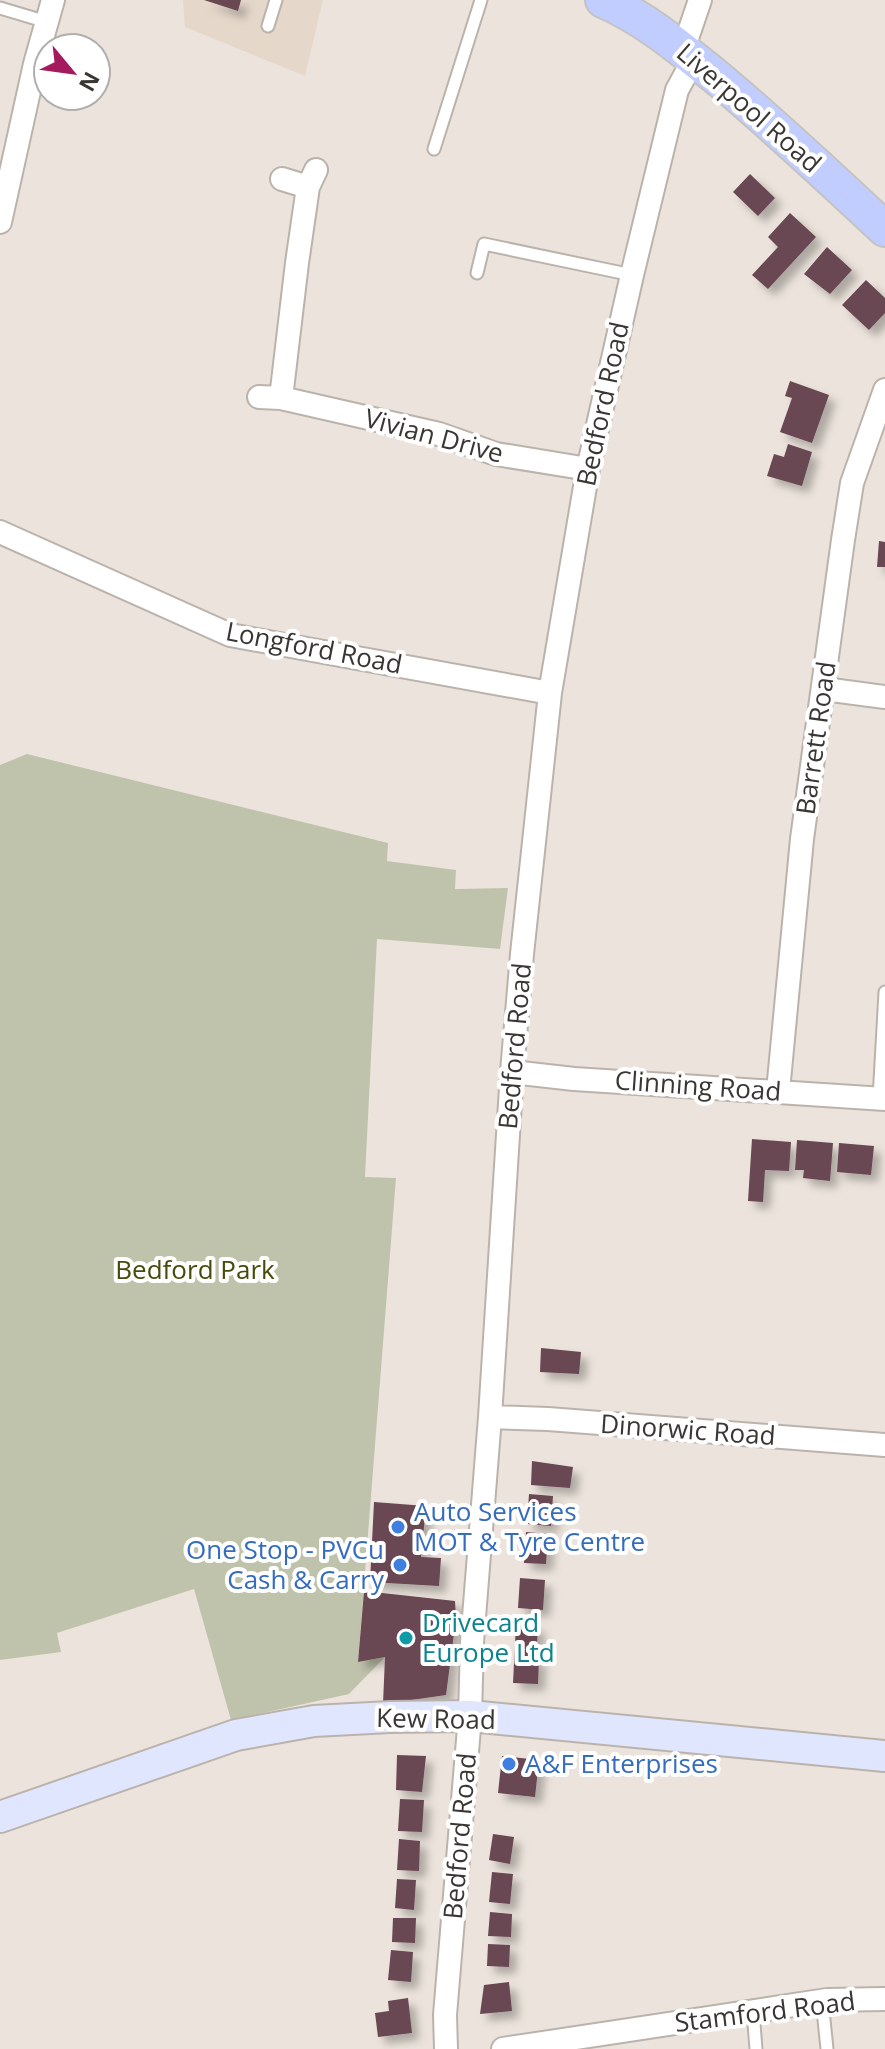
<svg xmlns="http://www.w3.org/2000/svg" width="885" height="2049" viewBox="0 0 885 2049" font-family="'Open Sans',sans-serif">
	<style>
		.built { fill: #e5d7ca }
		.green { fill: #c0c3ab }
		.building { fill: #694652; filter: url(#shadow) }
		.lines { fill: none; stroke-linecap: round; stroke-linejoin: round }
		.service-casing { stroke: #bbb3ab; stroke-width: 15 }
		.minor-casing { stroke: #bbb3ab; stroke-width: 26 }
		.secondary-casing { stroke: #bbb3ab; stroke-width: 34 }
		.primary-casing { stroke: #c4c3c2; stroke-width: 38 }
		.service { stroke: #fff; stroke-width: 11 }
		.minor { stroke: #fff; stroke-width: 22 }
		.secondary { stroke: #e0e6fe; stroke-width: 30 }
		.primary { stroke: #c1cdfe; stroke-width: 34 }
		.shop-dot { fill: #3f7fe0; stroke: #fff; stroke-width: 3 }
		.culture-dot { fill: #0f9aa8; stroke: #fff; stroke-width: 3 }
		.labels { text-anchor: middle; stroke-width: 8; stroke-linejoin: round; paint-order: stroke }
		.street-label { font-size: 26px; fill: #393633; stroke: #fff }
		.park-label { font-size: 26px; fill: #474b0c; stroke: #fff }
		.shop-label { font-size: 26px; fill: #366cbe; stroke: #fff; text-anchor: start }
		.culture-label { font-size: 26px; fill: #0d838f; stroke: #fff; text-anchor: start }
	</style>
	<defs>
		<filter id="shadow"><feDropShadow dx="7" dy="7" stdDeviation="4" flood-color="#0004"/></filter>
	</defs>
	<rect width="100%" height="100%" fill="#ece4dc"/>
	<path class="built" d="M183 0H323L305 76 185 27Z"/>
	<path class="green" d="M27 754 388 843 387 861 456 870 455 889 508 888 500 949 377 939 365 1177 396 1178 358 1662 385 1657 349 1694 231 1720 194 1589 57 1633 61 1652 0 1660V765Z"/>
	<path class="building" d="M204 0H241L238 11Z
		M750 174 775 198 758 216 733 192Z
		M790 213 816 237 768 289 752 275 778 247 768 237Z
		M827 247 852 270 830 294 804 274Z
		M866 280 885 298V313L869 330 842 305Z
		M790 381 829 395 812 443 780 432 792 398 785 396Z
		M788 444 812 452 802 486 767 476 774 454 784 457Z
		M879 541 885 542V567H877Z
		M752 1139 791 1142 789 1171 765 1170 763 1202 748 1201Z
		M797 1140 833 1143 830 1181 803 1178 804 1170H795Z
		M839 1143 874 1146 871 1175 837 1172Z
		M541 1348 581 1352 579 1374 540 1372Z
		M532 1461 573 1467 570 1488 531 1485Z
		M529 1494 553 1496 551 1526 527 1524Z
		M374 1502 426 1506 421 1557 441 1558 439 1586 370 1582Z
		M526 1532 548 1534 546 1564 524 1563Z
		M520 1578 545 1580 543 1610 518 1608Z
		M364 1591 455 1601 456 1618 446 1695 383 1704 385 1657 358 1662Z
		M516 1624 538 1625 537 1645 530 1644V1657L539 1658 538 1684 513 1683Z
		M397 1755 426 1756 422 1792 396 1790Z
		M502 1756 539 1760 535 1797 498 1793Z
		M400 1799 424 1800 422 1832 398 1831Z
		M493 1834 514 1837 510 1864 489 1860Z
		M399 1839 420 1841 419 1871 397 1870Z
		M492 1872 513 1874 510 1904 489 1902Z
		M397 1879 416 1880 414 1910 395 1908Z
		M490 1912 512 1914 511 1937 488 1936Z
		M393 1918H416L415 1943 392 1942Z
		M488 1944 510 1945 509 1967 487 1966Z
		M391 1950 413 1952 411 1982 388 1980Z
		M509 1982 512 2011 480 2014 484 1985Z
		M408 1998 412 2033 378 2037 375 2013 389 2011 388 2001Z"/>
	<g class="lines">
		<g class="service-casing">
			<path id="service" d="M0 8 47 22
				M268 26 276 0
				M434 149 481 0
				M477 273 484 244 632 275
				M879 1099 885 992
				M822 2000 827 2049
				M753 2011 756 2049"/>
		</g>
		<g class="minor-casing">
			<path id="minor" d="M683 50 700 0
				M282 179 308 187
				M0 222 35 64 53 0
				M259 397 281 398 439 434 496 454 588 469
				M281 398 297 263 308 187 316 170
				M0 532 230 635 550 693
				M824 689 885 697
				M512 1072 574 1079 885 1099
				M778 1091 802 839 843 540 852 483 885 390
				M490 1417 548 1419 885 1445
				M446 2049 445 2015 470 1716 472 1642 490 1417 512 1072 522 954 550 693 588 469 632 275 677 90 694 59
				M503 2049 827 2000 885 1999"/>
		</g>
		<g class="secondary-casing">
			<path id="secondary" d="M0 1817 236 1735 314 1721 390 1717 470 1716 885 1756"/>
		</g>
		<g class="primary-casing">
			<path id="primary" d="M603 0C645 18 680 48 715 76 774 125 829 177 885 229"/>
		</g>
		<use href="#service" class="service"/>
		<use href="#minor" class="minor"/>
		<use href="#secondary" class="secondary"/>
		<use href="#primary" class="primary"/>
	</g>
	<g class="shop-dot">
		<circle cx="398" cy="1527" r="8"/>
		<circle cx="400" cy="1565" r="8"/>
		<circle cx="509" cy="1764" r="8"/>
	</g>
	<circle class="culture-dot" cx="406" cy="1638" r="8"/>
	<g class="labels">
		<g class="street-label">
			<text transform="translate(749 108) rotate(41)" y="9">Liverpool Road</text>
			<text transform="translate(603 404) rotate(-78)" y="9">Bedford Road</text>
			<text transform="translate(434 436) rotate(15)" y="9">Vivian Drive</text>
			<text transform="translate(314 648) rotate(11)" y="9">Longford Road</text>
			<text transform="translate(816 738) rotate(-82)" y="9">Barrett Road</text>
			<text transform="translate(515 1046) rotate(-85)" y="9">Bedford Road</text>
			<text transform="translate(698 1086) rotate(4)" y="9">Clinning Road</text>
			<text transform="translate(688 1430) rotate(4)" y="9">Dinorwic Road</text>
			<text transform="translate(436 1719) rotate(1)" y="9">Kew Road</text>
			<text transform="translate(460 1836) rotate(-85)" y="9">Bedford Road</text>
			<text transform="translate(765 2012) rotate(-7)" y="9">Stamford Road</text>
		</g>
		<g class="park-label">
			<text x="195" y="1279">Bedford Park</text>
		</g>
		<g class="shop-label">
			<text x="414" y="1521">Auto Services<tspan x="414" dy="30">MOT &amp; Tyre Centre</tspan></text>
			<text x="384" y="1559" text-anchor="end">One Stop - PVCu<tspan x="384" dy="30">Cash &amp; Carry</tspan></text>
			<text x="525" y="1773">A&amp;F Enterprises</text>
		</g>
		<g class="culture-label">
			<text x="422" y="1632">Drivecard<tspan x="422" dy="30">Europe Ltd</tspan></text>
		</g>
	</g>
	<g transform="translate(72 72) rotate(119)"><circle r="38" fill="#ffffff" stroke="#b0afad" stroke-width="2"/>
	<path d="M0-6L14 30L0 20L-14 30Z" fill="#a5195d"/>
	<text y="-12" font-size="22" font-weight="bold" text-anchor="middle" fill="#393633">N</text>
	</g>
</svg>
